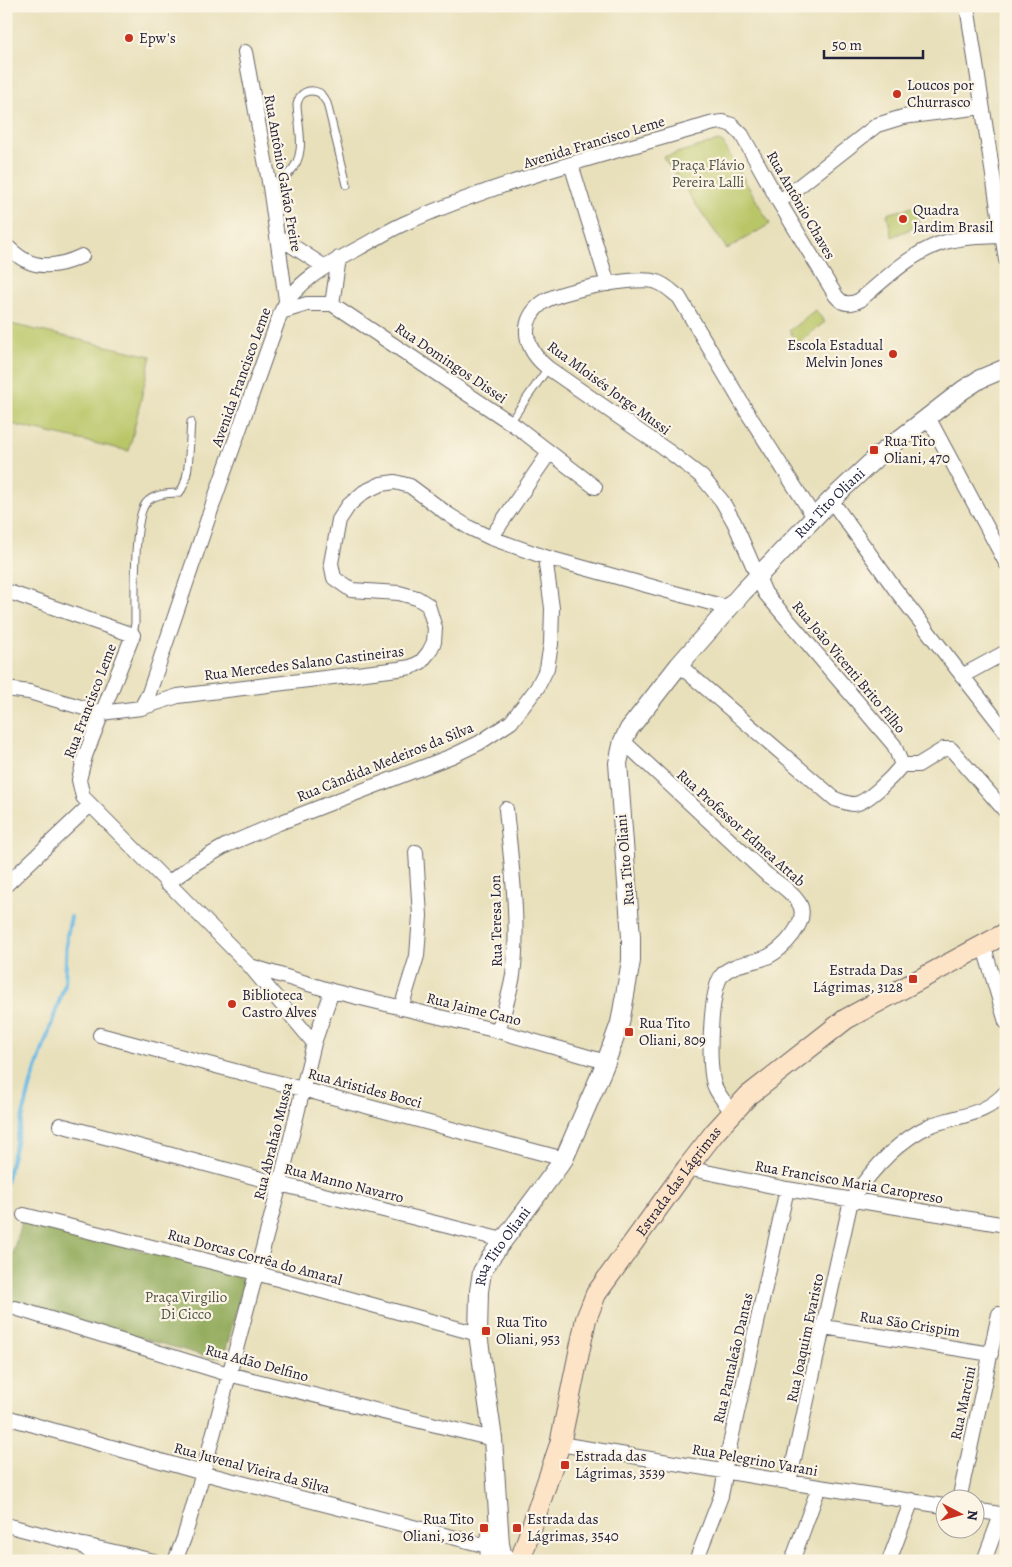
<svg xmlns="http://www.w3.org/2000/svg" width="1012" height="1567" viewBox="0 0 1012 1567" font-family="Alegreya,serif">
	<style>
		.green { fill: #b9c668; stroke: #6e7452 }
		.forest { fill: #92ab5c; stroke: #5a664c }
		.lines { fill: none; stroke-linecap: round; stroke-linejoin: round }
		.stream { stroke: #6abbe5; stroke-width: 4 }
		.service-casing { stroke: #676468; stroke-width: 9 }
		.minor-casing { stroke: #676468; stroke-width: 16 }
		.tertiary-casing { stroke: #676468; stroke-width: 20 }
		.secondary-casing { stroke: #676468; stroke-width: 22 }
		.service { stroke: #fff; stroke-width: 7 }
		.minor { stroke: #fff; stroke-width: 14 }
		.tertiary { stroke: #fff; stroke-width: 18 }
		.secondary { stroke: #fee4c6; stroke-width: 20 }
		.poi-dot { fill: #c8321e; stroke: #fcf5e5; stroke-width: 2 }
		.labels { text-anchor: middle; stroke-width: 4.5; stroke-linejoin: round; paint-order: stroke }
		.poi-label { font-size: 15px; fill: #22223b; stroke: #fcf5e5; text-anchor: start }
		.street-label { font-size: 15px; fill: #22223b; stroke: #fcf5e5 }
		.park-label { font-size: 15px; fill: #4f5348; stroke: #fcf5e5 }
	</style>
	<rect width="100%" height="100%" fill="#fcf5e5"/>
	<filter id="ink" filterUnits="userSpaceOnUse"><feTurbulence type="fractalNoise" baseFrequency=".02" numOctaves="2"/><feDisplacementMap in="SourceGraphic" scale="10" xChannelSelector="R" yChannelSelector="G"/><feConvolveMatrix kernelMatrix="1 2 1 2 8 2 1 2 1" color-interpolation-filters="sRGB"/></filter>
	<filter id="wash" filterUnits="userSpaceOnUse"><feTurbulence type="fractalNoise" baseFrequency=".0096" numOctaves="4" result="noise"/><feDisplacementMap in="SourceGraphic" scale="20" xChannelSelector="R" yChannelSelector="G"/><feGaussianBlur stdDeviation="1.12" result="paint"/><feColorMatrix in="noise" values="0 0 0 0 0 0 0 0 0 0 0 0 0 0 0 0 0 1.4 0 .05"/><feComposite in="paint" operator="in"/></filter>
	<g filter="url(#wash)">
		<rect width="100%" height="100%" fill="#e8e0bb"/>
		<path class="green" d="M718 141 723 143 770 224 727 249 663 157Z
			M916 206 919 225 892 237 887 214Z
			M815 310 825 322 798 343 789 331Z
			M6 323 151 356 129 451 6 423Z"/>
		<path class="forest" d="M21 1221 238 1274 242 1281 243 1285 225 1353 220 1357 213 1358 6 1301V1281Z"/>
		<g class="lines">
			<path class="stream" d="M6 1182 31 1084 65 984 67 936 71 917"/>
		</g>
	</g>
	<g filter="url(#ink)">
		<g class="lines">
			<g class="service-casing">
				<path id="service" d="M270 187C277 182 284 178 289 173 308 155 298 127 297 105 299 92 309 88 320 93L327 103 347 185
					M510 422 548 368
					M133 635 135 623C135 600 133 518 146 503 153 494 169 493 179 493 191 481 189 439 191 422"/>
			</g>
			<g class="minor-casing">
				<path id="minor" d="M967 6 1006 260
					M245 52 270 187 286 300
					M571 164 608 284
					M779 202 877 125 903 117 982 107
					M277 236 325 267
					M6 246C12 250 18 257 25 260 43 270 65 264 82 256
					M332 304 339 258
					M281 312 307 304H332L517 427 595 487
					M928 417 1006 563
					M831 500 895 589 1006 732
					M491 538 549 453
					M6 591 133 635 85 756 79 780 83 797 249 965 314 1043 280 1184 203 1473 184 1538 175 1561
					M679 665 835 799C841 801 848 804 854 804 868 803 894 775 902 765L894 745 765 593 734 522 722 501 702 477 671 453 548 368C526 351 517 323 542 303 557 291 639 275 657 282 666 285 672 292 679 297L747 412 814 517
					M962 676 1006 652
					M6 689 29 692 101 713 141 708 178 696 398 669 411 667 421 662 429 652 434 642 435 628 428 605 417 598 399 593 351 590 334 578 331 563 339 520 349 505 364 492 381 484 395 482 410 486 449 515 470 528 491 538 545 557 729 608
					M141 708 149 693 216 495 281 312C295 281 331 263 359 248 376 239 392 228 410 221 507 179 612 152 714 123L723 122 732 125 742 135 779 202 836 296C843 305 850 305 860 300 884 280 909 255 939 244 959 237 980 237 1001 236
					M623 741 767 875C778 883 791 891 799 903 810 921 783 950 767 957 754 963 732 963 722 975 710 989 707 1070 715 1087 719 1096 726 1104 732 1112
					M902 765H918L944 749H951L1006 812
					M167 884 194 864 227 845 279 823 452 756 479 743 511 722 537 688 547 668 551 644 552 608 545 557
					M6 885 90 805
					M983 944 1006 1022
					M250 966 332 991 498 1031 606 1062
					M401 1008 417 956 420 916 416 852
					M498 1031C504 1012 510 994 513 975 520 921 511 863 506 809
					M100 1035 564 1159
					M314 1043 332 991
					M60 1125 280 1184 503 1240
					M687 1168 787 1189 1006 1225
					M24 1215 256 1273 478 1334
					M15 1308 228 1374 493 1439
					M824 1327 991 1354
					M6 1417 203 1473 491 1547
					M560 1444 819 1487 944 1506
					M789 1482 851 1200C871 1171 897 1141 929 1126 935 1123 942 1122 948 1120 971 1114 989 1111 1006 1092
					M959 1500 999 1314
					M974 1510 1006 1515
					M6 1525 82 1545 100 1561
					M84 1545 154 1561
					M696 1561 721 1496 724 1481V1471L787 1189
					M792 1561 819 1487
					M889 1561 912 1500
					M984 1561 1001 1515"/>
			</g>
			<g class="tertiary-casing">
				<g id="tertiary">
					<path d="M489 1561 491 1533"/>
					<path id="s1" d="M507 1561 502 1553 500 1544 493 1439 478 1334 479 1291 482 1272 491 1257 564 1159 606 1062 620 1023 631 961V937L618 763 623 741 629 729 679 665 743 592 831 500 879 455 963 390 980 379 1006 368"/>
				</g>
			</g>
			<g class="secondary-casing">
				<g id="secondary">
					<path id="s2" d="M520 1561 560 1444 586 1319 596 1294 687 1168 715 1132 748 1096 846 1019 1006 933"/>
				</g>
			</g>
			<use href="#service" class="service"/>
			<use href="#minor" class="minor"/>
			<use href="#tertiary" class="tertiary"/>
			<use href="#secondary" class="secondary"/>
		</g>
	</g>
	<g class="poi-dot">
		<circle cx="129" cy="38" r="5"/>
		<circle cx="897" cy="94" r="5"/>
		<circle cx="903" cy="219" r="5"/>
		<circle cx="893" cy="354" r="5"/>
		<rect x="869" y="445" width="10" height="10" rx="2.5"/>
		<rect x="908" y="974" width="10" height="10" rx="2.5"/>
		<circle cx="232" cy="1004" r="5"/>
		<rect x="624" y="1027" width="10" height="10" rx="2.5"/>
		<rect x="481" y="1326" width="10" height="10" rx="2.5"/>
		<rect x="560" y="1460" width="10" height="10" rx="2.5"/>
		<rect x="479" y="1523" width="10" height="10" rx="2.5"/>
		<rect x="512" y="1523" width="10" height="10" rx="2.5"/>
	</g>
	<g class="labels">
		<g class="poi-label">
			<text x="139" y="43">Epw's</text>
			<text x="907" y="90">Loucos por<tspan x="907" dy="17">Churrasco</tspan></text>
			<text x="913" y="215">Quadra<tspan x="913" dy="17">Jardim Brasil</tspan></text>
			<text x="883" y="350" text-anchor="end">Escola Estadual<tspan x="883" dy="17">Melvin Jones</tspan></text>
			<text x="884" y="446">Rua Tito<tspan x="884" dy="17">Oliani, 470</tspan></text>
			<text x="903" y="975" text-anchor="end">Estrada Das<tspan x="903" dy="17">Lágrimas, 3128</tspan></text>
			<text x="242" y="1000">Biblioteca<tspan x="242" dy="17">Castro Alves</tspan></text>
			<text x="639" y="1028">Rua Tito<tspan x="639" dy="17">Oliani, 809</tspan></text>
			<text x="496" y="1327">Rua Tito<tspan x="496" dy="17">Oliani, 953</tspan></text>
			<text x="575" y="1461">Estrada das<tspan x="575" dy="17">Lágrimas, 3539</tspan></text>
			<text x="474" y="1524" text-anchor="end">Rua Tito<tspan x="474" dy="17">Oliani, 1036</tspan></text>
			<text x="527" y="1524">Estrada das<tspan x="527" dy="17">Lágrimas, 3540</tspan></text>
		</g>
		<g class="street-label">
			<text transform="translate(594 142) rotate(-17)" y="5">Avenida Francisco Leme</text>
			<text transform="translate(283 173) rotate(80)" y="5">Rua Antônio Galvão Freire</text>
			<text transform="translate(801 205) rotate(60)" y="5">Rua Antônio Chaves</text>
			<text transform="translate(451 363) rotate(34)" y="5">Rua Domingos Dissei</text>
			<text transform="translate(241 377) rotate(-70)" y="5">Avenida Francisco Leme</text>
			<text transform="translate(609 388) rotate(36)" y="5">Rua Mloisés Jorge Mussi</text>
			<text dy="5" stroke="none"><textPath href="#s1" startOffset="1179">Rua Tito Oliani</textPath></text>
			<text transform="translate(304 663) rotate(-7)" y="5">Rua Mercedes Salano Castineiras</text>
			<text transform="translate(849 667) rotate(50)" y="5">Rua João Vicenti Brito Filho</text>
			<text transform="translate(90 701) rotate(-69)" y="5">Rua Francisco Leme</text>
			<text transform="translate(385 762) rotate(-22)" y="5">Rua Cândida Medeiros da Silva</text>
			<text transform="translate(741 828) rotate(42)" y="5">Rua Professor Edmea Attab</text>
			<text transform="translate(625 860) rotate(-95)" y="5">Rua Tito Oliani</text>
			<text transform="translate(496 921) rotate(-91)" y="5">Rua Teresa Lon</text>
			<text transform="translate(474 1009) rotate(14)" y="5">Rua Jaime Cano</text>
			<text transform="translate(365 1088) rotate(15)" y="5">Rua Aristides Bocci</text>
			<text transform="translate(273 1141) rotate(-76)" y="5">Rua Abrahão Mussa</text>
			<text dy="5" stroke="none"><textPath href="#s2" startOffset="418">Estrada das Lágrimas</textPath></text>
			<text transform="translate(849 1182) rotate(10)" y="5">Rua Francisco Maria Caropreso</text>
			<text transform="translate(344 1183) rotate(14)" y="5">Rua Manno Navarro</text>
			<text dy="5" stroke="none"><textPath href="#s1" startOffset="324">Rua Tito Oliani</textPath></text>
			<text transform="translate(255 1257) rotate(15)" y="5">Rua Dorcas Corrêa do Amaral</text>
			<text transform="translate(910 1324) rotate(9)" y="5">Rua São Crispim</text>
			<text transform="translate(805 1338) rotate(-78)" y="5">Rua Joaquim Evaristo</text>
			<text transform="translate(733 1358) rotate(-77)" y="5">Rua Pantaleão Dantas</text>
			<text transform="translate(257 1363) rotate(15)" y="5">Rua Adão Delfino</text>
			<text transform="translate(963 1403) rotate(-78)" y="5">Rua Marcini</text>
			<text transform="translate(755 1460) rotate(10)" y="5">Rua Pelegrino Varani</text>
			<text transform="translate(252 1468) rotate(15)" y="5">Rua Juvenal Vieira da Silva</text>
		</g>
		<g class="park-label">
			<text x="708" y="170">Praça Flávio<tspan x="708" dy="17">Pereira Lalli</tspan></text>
			<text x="186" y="1302">Praça Virgilio<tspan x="186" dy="17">Di Cicco</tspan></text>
		</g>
	</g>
	<rect width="1012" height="1567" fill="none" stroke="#fcf5e5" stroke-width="25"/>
	<g transform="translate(960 1514) rotate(96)"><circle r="24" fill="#fcf5e5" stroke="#a5a1a1"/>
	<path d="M0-4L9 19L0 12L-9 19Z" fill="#c8321e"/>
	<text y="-8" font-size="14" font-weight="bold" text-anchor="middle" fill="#22223b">N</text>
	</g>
	<path d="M824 50v8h99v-8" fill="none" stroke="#22223b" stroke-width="2.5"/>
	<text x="832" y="50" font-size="15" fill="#22223b" stroke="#fcf5e5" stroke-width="4" paint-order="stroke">50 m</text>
</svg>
